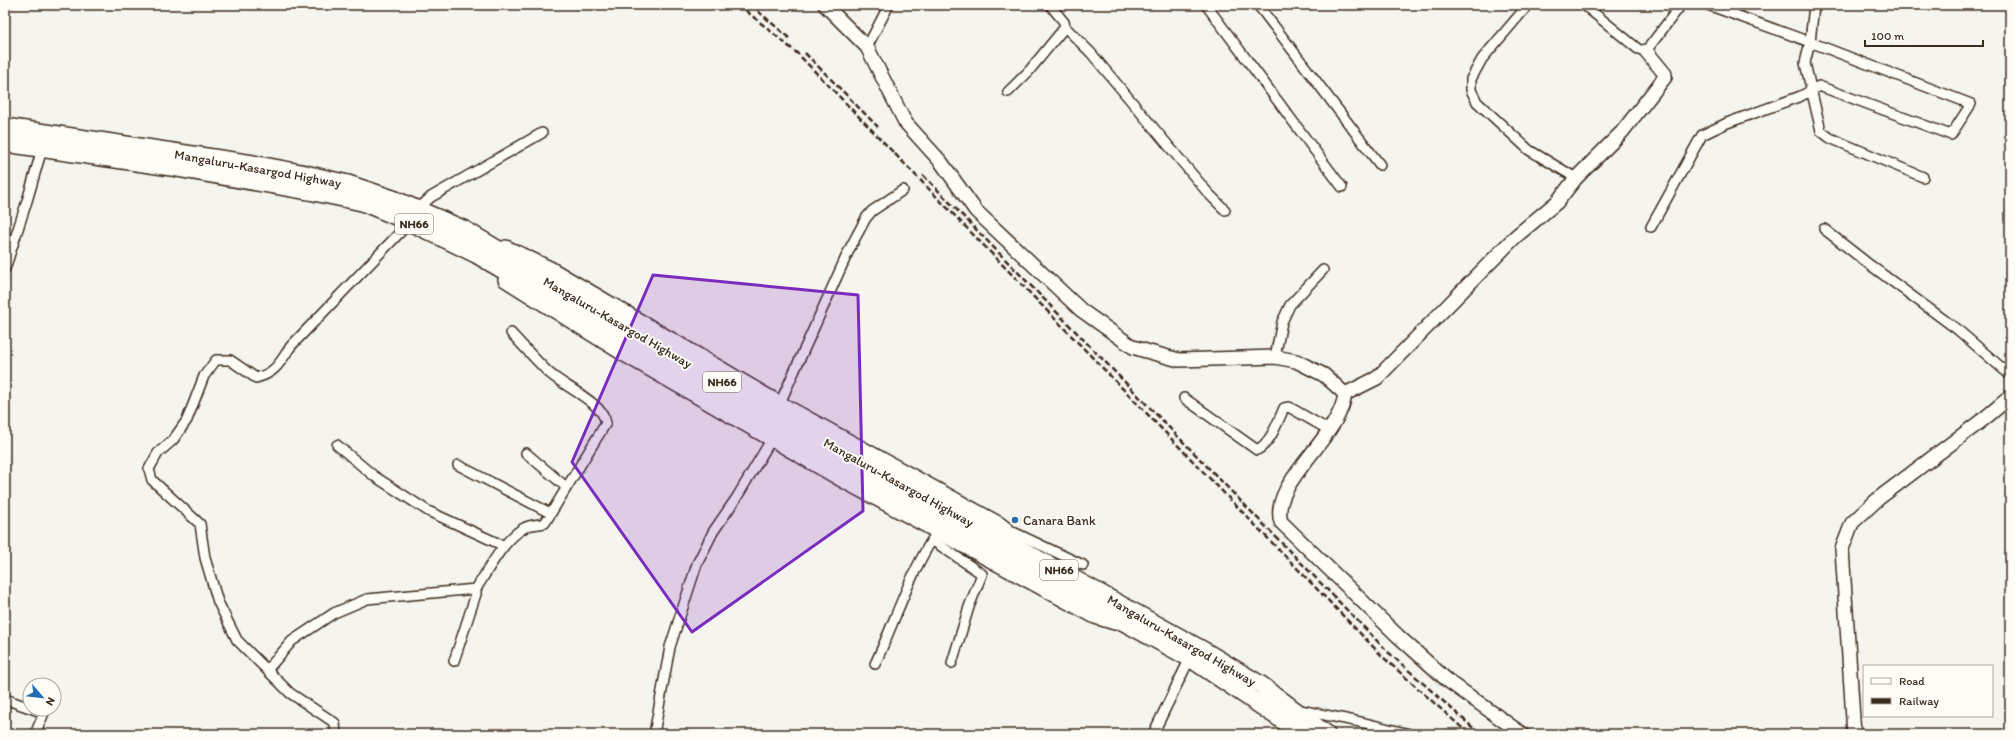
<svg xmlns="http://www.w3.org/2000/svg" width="2015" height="739" viewBox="0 0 2015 739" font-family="Itim,sans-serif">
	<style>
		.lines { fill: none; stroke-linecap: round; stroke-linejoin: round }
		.street-casing { stroke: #3b2a1e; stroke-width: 12 }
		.secondary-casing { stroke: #3b2a1e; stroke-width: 16 }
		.highway-casing { stroke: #3b2a1e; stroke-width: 20 }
		.street { stroke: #fdfcf7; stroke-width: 9 }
		.secondary { stroke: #fdfcf7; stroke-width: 13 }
		.highway { stroke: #fdfcf7; stroke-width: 17 }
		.rail { stroke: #3b2a1e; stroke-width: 2.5; stroke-dasharray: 6 3; stroke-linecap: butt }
		.marked { fill: #7b2cbf; fill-opacity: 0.2; stroke: #7b2cbf; stroke-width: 3; stroke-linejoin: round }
		.poi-dot { fill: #1f6fb2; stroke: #fdfcf7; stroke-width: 1.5 }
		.labels { text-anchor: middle; stroke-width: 4; stroke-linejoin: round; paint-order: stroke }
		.shield { fill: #fdfcf7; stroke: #75695f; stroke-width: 1 }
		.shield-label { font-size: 12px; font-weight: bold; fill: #3b2a1e }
		.street-label { font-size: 13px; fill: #3b2a1e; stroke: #fdfcf7 }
		.poi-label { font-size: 13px; fill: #3b2a1e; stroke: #fdfcf7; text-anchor: start }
	</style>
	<rect width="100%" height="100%" fill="#f5f4ee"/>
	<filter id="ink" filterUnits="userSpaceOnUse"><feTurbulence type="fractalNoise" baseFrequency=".025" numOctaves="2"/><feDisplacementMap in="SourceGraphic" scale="8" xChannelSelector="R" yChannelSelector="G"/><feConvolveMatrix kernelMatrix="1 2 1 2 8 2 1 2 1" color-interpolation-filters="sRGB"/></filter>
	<g filter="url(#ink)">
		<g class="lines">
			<g class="street-casing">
				<path id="street" d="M1050 5 1064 22 1065 27 1091 53 1208 193 1225 210
					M1206 5 1342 187
					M1258 5 1380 165
					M1528 5 1482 59 1471 79V90L1477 102 1529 150 1576 178
					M1584 5 1638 49 1646 51 1681 5
					M1814 5 1810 42 1805 63 1821 131 1830 138 1923 177
					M867 47 889 5
					M1008 92 1029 71 1065 27
					M418 209 431 197 542 133
					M1651 227 1702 135 1727 123 1801 96 1819 86 1951 135 1971 104 1810 42 1708 5
					M1824 229 1866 262 1958 330 2010 375
					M5 269 27 201 42 149
					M1275 357 1282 322 1290 305 1323 270
					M1184 398 1257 450C1271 443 1278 421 1284 408L1289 407 1329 430
					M780 403 850 248 866 218 872 211 903 190
					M337 445 374 476 428 511 504 546
					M526 453 566 487
					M458 465 550 513
					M1009 530 1083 565
					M932 540 982 574 969 607 952 663
					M454 661 476 594V589C488 570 504 539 524 528 530 524 538 525 545 523L606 423C603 402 562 386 547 371 535 359 523 346 511 333
					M875 664C895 621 909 575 935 535
					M267 670 292 641 334 613 367 599 476 589
					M5 699 30 708
					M33 709 44 713 35 734
					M1300 710 1365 723 1410 734
					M336 734 335 723 290 693 237 640 218 602 205 558 200 524 152 480 149 469 158 453 173 440 187 420 204 376 216 360H230L256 378C276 373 280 362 291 346L410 222
					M654 734 670 647 697 564 713 532 737 497 774 435
					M1153 734 1190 658"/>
			</g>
			<g class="secondary-casing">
				<path id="secondary" d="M825 5 867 47 905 122 941 162 976 211 1081 310 1133 347 1146 351 1179 360 1275 357 1296 361 1324 375 1345 394
					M506 247 550 268 780 403 1000 524C1010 531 1015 537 1020 549
					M505 280 623 354 845 482 1095 617 1115 623
					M1345 394 1377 378 1515 237 1557 202 1576 178 1622 132 1665 77V74L1646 51
					M1345 394C1340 438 1269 483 1281 522L1398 636 1447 680 1522 734
					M1854 734 1842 549 1852 523 1879 498 1985 418 2010 397"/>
			</g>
			<g class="highway-casing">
				<path id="highway" d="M5 127 253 164 301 173 348 184 393 199 465 230 784 419 1206 652 1261 685 1326 734
					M5 143 171 167 314 192 362 202 410 222 476 254 854 475 1190 658 1303 734"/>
			</g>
			<use href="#street" class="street"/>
			<use href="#secondary" class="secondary"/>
			<use href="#highway" class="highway"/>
			<path class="rail" d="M739 5 798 54 1384 658 1469 734
				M751 5 789 38
				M805 53 878 127
				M923 175 1388 652 1480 734"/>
		</g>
	</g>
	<path class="marked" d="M653 275 858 295 863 511 692 632 572 462Z"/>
	<circle class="poi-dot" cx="1015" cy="520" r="4"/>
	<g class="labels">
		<g class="shield">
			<rect x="395" y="214" width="38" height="20" rx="3"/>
			<rect x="703" y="372" width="38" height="20" rx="3"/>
			<rect x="1040" y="560" width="38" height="20" rx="3"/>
		</g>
		<g class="shield-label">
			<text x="414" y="228">NH66</text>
			<text x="722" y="386">NH66</text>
			<text x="1059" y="574">NH66</text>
		</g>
		<g class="street-label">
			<text transform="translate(258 168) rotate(10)" y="5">Mangaluru-Kasargod Highway</text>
			<text transform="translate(618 322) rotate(30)" y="5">Mangaluru-Kasargod Highway</text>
			<text transform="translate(899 482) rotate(29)" y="5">Mangaluru-Kasargod Highway</text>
			<text transform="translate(1182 640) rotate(30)" y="5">Mangaluru-Kasargod Highway</text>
		</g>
		<g class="poi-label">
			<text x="1023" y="525">Canara Bank</text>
		</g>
	</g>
	<rect width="2015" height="739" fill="none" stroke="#fdfcf7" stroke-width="20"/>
	<rect x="10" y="10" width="1995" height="719" fill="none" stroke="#3b2a1e" stroke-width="1.5" filter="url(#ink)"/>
	<rect x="1863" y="665" width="130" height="52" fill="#fdfcf7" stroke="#afa8a0"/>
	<rect x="1871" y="678" width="20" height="6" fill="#fdfcf7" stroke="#afa8a0"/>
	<text x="1899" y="685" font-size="12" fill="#3b2a1e">Road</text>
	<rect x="1871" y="698" width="20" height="6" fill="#3b2a1e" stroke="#afa8a0"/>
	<text x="1899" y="705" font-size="12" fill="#3b2a1e">Railway</text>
	<g transform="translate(42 697) rotate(118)"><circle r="19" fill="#fdfcf7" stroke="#afa8a0"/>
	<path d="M0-3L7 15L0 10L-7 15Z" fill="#1f6fb2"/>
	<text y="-6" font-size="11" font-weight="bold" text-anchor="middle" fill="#3b2a1e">N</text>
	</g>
	<path d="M1865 40v6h118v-6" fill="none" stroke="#3b2a1e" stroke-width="2"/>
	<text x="1871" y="40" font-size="12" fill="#3b2a1e" stroke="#fdfcf7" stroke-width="3" paint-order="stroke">100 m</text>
</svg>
